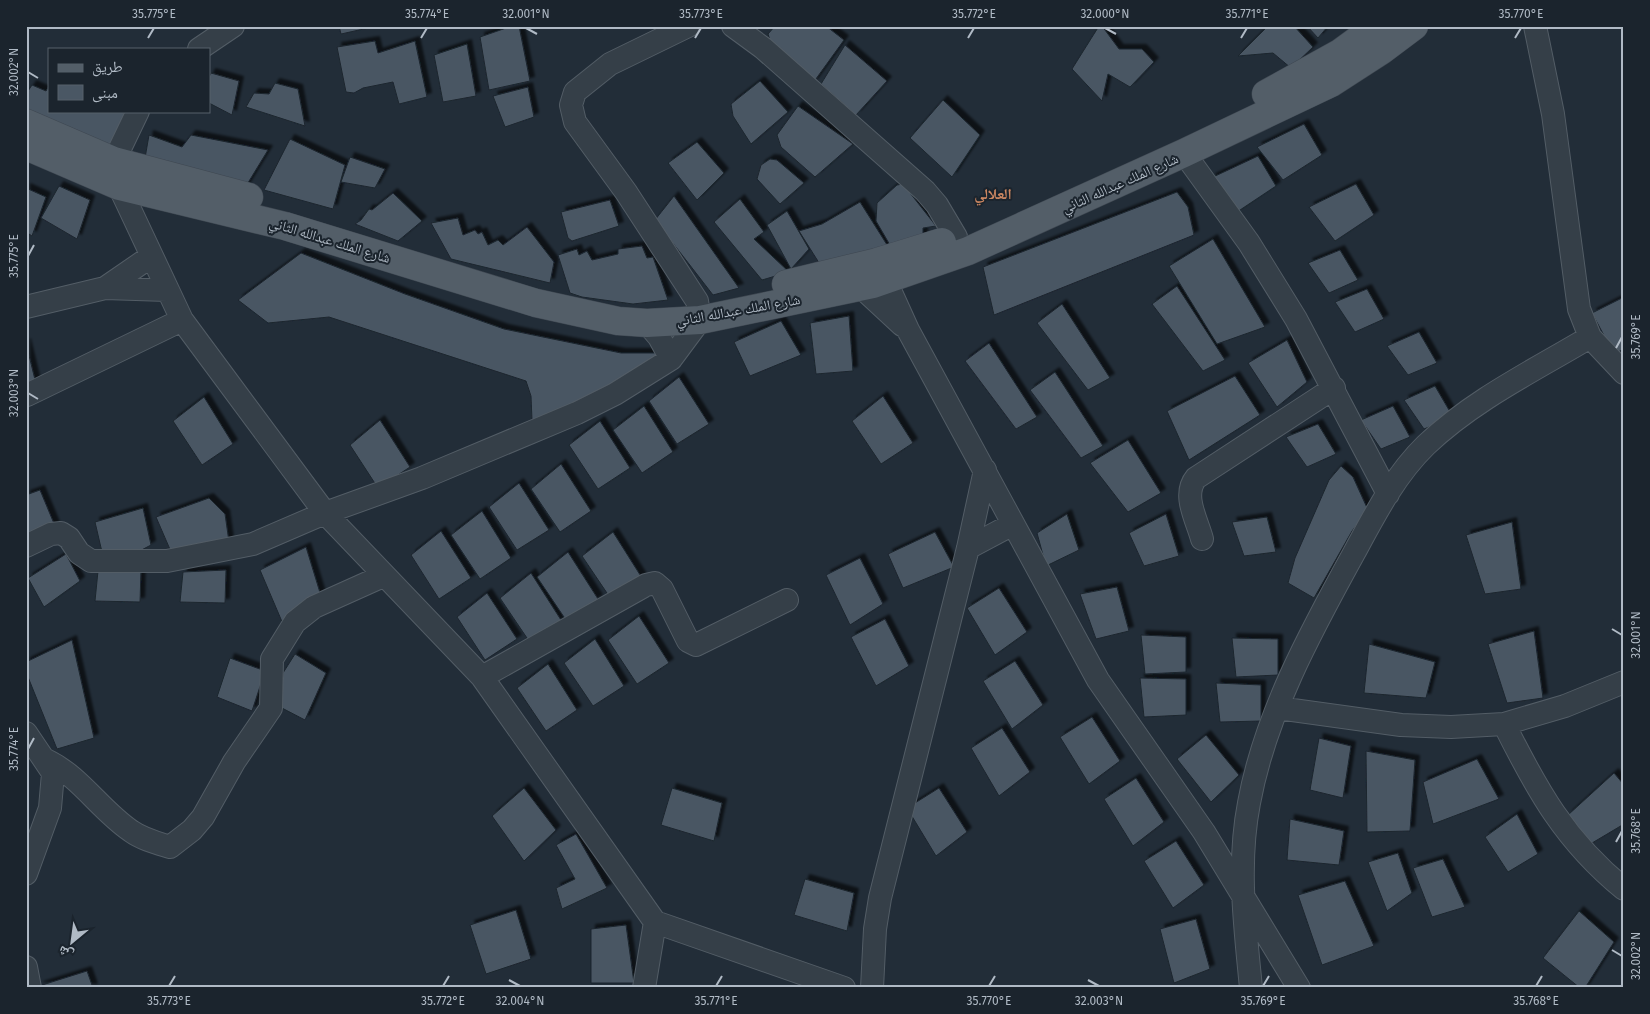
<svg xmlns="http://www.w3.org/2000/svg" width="1650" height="1014" viewBox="0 0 1650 1014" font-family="'Fira Sans','Noto Naskh Arabic',sans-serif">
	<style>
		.building { fill: #4a5764; stroke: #1d262f; filter: url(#shadow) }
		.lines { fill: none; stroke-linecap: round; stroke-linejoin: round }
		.minor-casing { stroke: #535d66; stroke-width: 24 }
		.major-casing { stroke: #3f4852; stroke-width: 29 }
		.minor { stroke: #353f48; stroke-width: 22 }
		.major { stroke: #535e68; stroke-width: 28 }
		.ticks { fill: none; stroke: #b0bac5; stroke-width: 2 }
		.labels { text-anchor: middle; stroke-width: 4; stroke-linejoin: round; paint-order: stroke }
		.street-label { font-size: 14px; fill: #b0bac5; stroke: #1b242d }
		.neighbourhood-label { font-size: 15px; font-weight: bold; fill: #ce8862; stroke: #1b242d }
		.neatline { fill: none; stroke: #b0bac5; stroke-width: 2 }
		.ticks-label { font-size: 12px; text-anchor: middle; fill: #b0bac5 }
	</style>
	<defs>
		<filter id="shadow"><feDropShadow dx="4.5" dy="-4.5" stdDeviation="1" flood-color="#0009"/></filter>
	</defs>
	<rect width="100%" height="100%" fill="#222d38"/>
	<path class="building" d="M339 26H377L341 34Z
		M512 26H519L530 81 489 90 480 37Z
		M775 26H826L844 40 813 83 773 49 768 34Z
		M1099 26H1102L1119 49H1142L1154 62 1130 87 1108 74 1102 101 1072 69Z
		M1268 26H1294L1313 47 1291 68 1273 53 1238 56Z
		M1307 26H1328L1318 38Z
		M375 41 378 53 415 41 427 97 399 104 393 82 363 88 354 93 346 92 337 47Z
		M467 44 476 96 443 102 434 55Z
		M845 45 887 81 856 115 821 84Z
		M211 73 239 81 232 115 209 103V77Z
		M760 81 788 112 751 144 733 116 731 104Z
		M275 83 298 89 305 126 246 107 254 93 269 94Z
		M32 85 46 91 49 86V111H125L112 158 26 117V94Z
		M528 87 534 117 505 127 493 96Z
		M943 100 980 135 952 177 910 138Z
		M798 106 853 144 815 177 781 147 777 135Z
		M1304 124 1322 155 1283 180 1257 147Z
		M149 135 182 147 191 135 268 150 243 191 144 164Z
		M290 139 345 165 333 209 264 190Z
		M697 142 724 173 697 200 668 163Z
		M1258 156 1276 186 1237 212 1211 178Z
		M350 157 385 169 375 188 341 182Z
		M770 159 777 160 804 183 780 204 757 179 761 165Z
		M903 184 936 226 923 228V244L890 245 876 221 877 203 897 185Z
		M1356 184 1374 215 1335 241 1309 207Z
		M59 186 90 200 77 239 41 218Z
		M26 188 46 197 32 236 26 232Z
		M1177 192 1188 207 1194 235 994 315 983 267Z
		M393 193 422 221 398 241 355 224 361 220 369 209 372 210Z
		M674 196 739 288 713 295 655 220Z
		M740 199 764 232 754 239 789 272 762 280 714 222Z
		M610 200 619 226 572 241 568 238 561 212Z
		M860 202 889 248 821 266 799 231 822 224Z
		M787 211 809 249 791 269 767 225Z
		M458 218 463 235 475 230 478 234 482 232 488 245 498 240 503 245 527 227 554 262 550 283 451 259 431 223Z
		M1213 239 1265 327 1217 344 1169 266Z
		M642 246 647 258 653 257 668 300 633 304 582 297 570 293 558 255 577 249 579 255 587 251 592 260 618 254V249Z
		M1340 250 1358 280 1329 293 1308 263Z
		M301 253 405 294 504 329 621 353H657L656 363 574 410 532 420 531 396 526 381 329 317 268 323 238 300Z
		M1177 286 1225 360 1203 371 1152 304Z
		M1367 289 1384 319 1355 332 1335 302Z
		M1624 297V349L1614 354 1592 313Z
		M1062 304 1110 378 1088 390 1037 323Z
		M849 316 853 371 816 374 810 323Z
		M781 321 801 355 750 376 734 342Z
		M1419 332 1437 363 1408 375 1387 346Z
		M1287 340 1307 382 1277 407 1248 363Z
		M26 343 36 384 26 387Z
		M989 343 1037 417 1016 429 965 361Z
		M1055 372 1103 446 1081 458 1030 390Z
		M1235 376 1260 415 1189 460 1167 411Z
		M679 377 709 424 677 444 649 401Z
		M1435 386 1453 417 1424 429 1404 400Z
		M883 396 913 443 881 464 852 421Z
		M204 397 233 444 202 465 173 421Z
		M644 406 673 452 642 473 613 430Z
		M1393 406 1410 437 1381 449 1361 420Z
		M380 420 410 467 378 488 350 445Z
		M600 421 630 468 598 489 569 445Z
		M1318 424 1336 454 1307 467 1286 437Z
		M1128 440 1161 493 1128 512 1090 463Z
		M561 464 591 511 560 532 531 489Z
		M1341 466 1353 477 1368 510 1352 531 1314 598 1288 583 1295 558 1329 480Z
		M519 483 549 530 517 550 489 507Z
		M40 490 55 526 26 541V495Z
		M209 498 225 514 229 542 172 554 156 517Z
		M143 508 151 545 132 555 102 552 95 522Z
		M482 511 511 558 480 579 451 535Z
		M1067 514 1079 550 1046 566 1037 533Z
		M1166 514 1179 556 1144 566 1129 533Z
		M1267 517 1276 552 1244 556 1232 522Z
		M1512 522 1521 589 1485 594 1466 535Z
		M441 531 471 578 439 599 411 555Z
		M613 532 642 578 611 599 582 556Z
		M935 532 954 567 903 588 888 554Z
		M306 547 321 596 283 624 260 570Z
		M568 552 598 599 566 620 537 577Z
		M66 554 80 581 44 607 28 578Z
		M860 558 883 604 850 625 826 575Z
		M141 569 140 602 95 601 98 571Z
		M226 570 225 603 180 602 183 572Z
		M531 573 561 620 529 641 500 598Z
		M1117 587 1129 631 1096 639 1080 594Z
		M999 588 1027 632 995 655 967 608Z
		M487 593 517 639 485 660 457 617Z
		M639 616 669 663 637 684 608 640Z
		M885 619 909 666 876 686 851 637Z
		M1534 631 1543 698 1507 703 1488 644Z
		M1141 635 1186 637V672L1145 674Z
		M1232 638 1278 639V675L1236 677Z
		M595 639 624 686 593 706 564 663Z
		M72 640 94 738 57 749 26 672V662Z
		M1369 644 1435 662 1426 698 1364 693Z
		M295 654 326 673 305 720 280 707 283 673Z
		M230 658 265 671 252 711 217 697Z
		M1015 661 1043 705 1012 729 983 681Z
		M548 664 577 710 546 731 517 688Z
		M1140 678 1186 679V715L1144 717Z
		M1216 683 1261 685V721L1220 722Z
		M1092 717 1120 761 1089 784 1060 737Z
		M1002 728 1030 772 999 796 971 748Z
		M1206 735 1239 775 1211 802 1177 759Z
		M1319 738 1351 746 1343 798 1310 790Z
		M1366 751 1415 760 1410 831 1367 832Z
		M1477 759 1499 799 1433 824 1423 782Z
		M1614 773 1624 785V824L1587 846 1568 815Z
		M1136 778 1164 822 1133 846 1104 799Z
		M524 788 556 830 524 861 492 816Z
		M672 788 722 803 714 841 661 825Z
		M939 788 967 832 936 856 907 808Z
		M1517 814 1538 854 1508 872 1485 837Z
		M1290 819 1344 831 1339 865 1287 860Z
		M576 834 607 888 562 909 556 888 575 879 556 845Z
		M1176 841 1204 885 1173 908 1144 861Z
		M1398 853 1412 893 1387 911 1368 862Z
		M1443 859 1465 907 1432 917 1413 868Z
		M805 879 854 893 847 931 794 915Z
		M1345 881 1374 946 1322 965 1298 895Z
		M516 910 531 959 486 974 470 925Z
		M1579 911 1614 942 1585 988H1580L1543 958Z
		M1196 919 1210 969 1174 983 1160 929Z
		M626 925 634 983H591V929Z
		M87 971 93 988 39 986Z"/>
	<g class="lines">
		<g class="minor-casing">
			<path id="minor" d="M733 26 763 48 925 191 937 205 956 237
				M1535 26 1553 114 1579 309 1590 337 1624 373
				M199 49 233 26
				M1184 153 1249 243 1296 319 1388 494
				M114 161 138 111
				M119 186 182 320 325 513 482 677 655 922 644 988
				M879 266 908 330 1098 680 1204 832 1299 988
				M852 275 861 287 902 325
				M105 288 150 257
				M26 307 105 288 167 290
				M647 323 659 337 671 359
				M27 395 182 320
				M1202 539C1197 520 1182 495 1196 478L1334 388
				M26 546 51 534 61 533 69 538 79 553 91 561H167L253 544 325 513 422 478 577 413 615 394 671 359 700 320 697 301 626 192 575 122 571 105 575 92 610 64 688 26
				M968 548 1013 524
				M482 677 646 585 655 583 662 589 688 641 696 645 787 600
				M1278 708 1401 725 1451 727 1504 724 1565 706 1624 682
				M1504 724C1537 790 1565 841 1624 889
				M26 733 53 773 50 808 26 874
				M46 760C80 776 100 810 131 831 142 839 157 843 170 847L192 830 203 817 234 762 271 708 272 659 295 622 314 607 383 576
				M655 922 844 988
				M26 967 30 988
				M872 988 875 929 880 898 968 548 985 470
				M1251 988C1245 926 1237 865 1249 803 1265 715 1311 631 1354 553 1374 516 1395 475 1426 445 1473 400 1535 370 1590 337"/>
		</g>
		<g class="major-casing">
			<path id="major" d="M1266 94 1340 53 1377 26
				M26 123 114 161 249 197
				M26 146 119 186 285 226 536 303 618 321 647 323 700 320 873 284 968 251 1184 153 1331 83 1382 50 1414 26
				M786 284 877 262 942 242"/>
		</g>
		<use href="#minor" class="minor"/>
		<use href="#major" class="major"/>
	</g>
	<path class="ticks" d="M526 28 537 34M1105 28 1116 34M148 38 154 28M421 38 427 28M695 38 701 28M968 38 974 28M1241 38 1247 28M1515 38 1521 28M28 72 38 78M28 256 34 245M1616 348 1622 337M28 393 38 399M1612 629 1622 635M28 749 34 738M1616 842 1622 831M1612 950 1622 956M509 980 520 986M1088 980 1099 986M169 986 175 976M443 986 449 976M716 986 722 976M989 986 995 976M1263 986 1269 976M1536 986 1542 976"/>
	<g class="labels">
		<g class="street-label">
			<text transform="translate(1120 183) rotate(-24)" y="5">شارع الملك عبدالله الثاني</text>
			<text transform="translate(330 240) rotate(17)" y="5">شارع الملك عبدالله الثاني</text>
			<text transform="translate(738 310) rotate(-10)" y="5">شارع الملك عبدالله الثاني</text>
		</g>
		<g class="neighbourhood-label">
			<text x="993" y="199">العلالي</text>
		</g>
	</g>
	<rect width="1650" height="1014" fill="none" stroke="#1b242d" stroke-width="55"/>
	<rect x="48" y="48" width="162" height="65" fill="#1b242d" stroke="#57606a"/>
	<rect x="58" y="64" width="25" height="8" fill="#535e68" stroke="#57606a"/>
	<text x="92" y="72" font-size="15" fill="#b0bac5">طريق</text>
	<rect x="58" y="85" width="25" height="15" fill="#4a5764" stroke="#57606a"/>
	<text x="92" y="98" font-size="15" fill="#b0bac5">مبنى</text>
	<g transform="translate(72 942) rotate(209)" stroke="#1b242d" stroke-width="4" paint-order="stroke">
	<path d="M0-4L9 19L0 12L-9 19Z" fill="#b0bac5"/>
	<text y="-8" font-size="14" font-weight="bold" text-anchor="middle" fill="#b0bac5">ش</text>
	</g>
	<rect x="28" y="28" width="1594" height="958" class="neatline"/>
	<g class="ticks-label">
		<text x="154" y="18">35.775°E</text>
		<text x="427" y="18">35.774°E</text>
		<text x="526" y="18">32.001°N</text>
		<text x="701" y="18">35.773°E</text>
		<text x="974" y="18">35.772°E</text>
		<text x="1105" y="18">32.000°N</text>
		<text x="1247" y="18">35.771°E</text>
		<text x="1521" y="18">35.770°E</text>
		<text transform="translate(14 72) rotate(-90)" y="4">32.002°N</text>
		<text transform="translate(14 256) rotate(-90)" y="4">35.775°E</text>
		<text transform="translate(1636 337) rotate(-90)" y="4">35.769°E</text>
		<text transform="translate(14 393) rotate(-90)" y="4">32.003°N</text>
		<text transform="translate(1636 635) rotate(-90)" y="4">32.001°N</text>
		<text transform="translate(14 749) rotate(-90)" y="4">35.774°E</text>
		<text transform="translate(1636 831) rotate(-90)" y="4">35.768°E</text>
		<text transform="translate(1636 956) rotate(-90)" y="4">32.002°N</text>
		<text x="169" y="1005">35.773°E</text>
		<text x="443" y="1005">35.772°E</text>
		<text x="520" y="1005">32.004°N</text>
		<text x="716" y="1005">35.771°E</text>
		<text x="989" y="1005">35.770°E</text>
		<text x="1099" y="1005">32.003°N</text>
		<text x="1263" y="1005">35.769°E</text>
		<text x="1536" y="1005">35.768°E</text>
	</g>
</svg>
